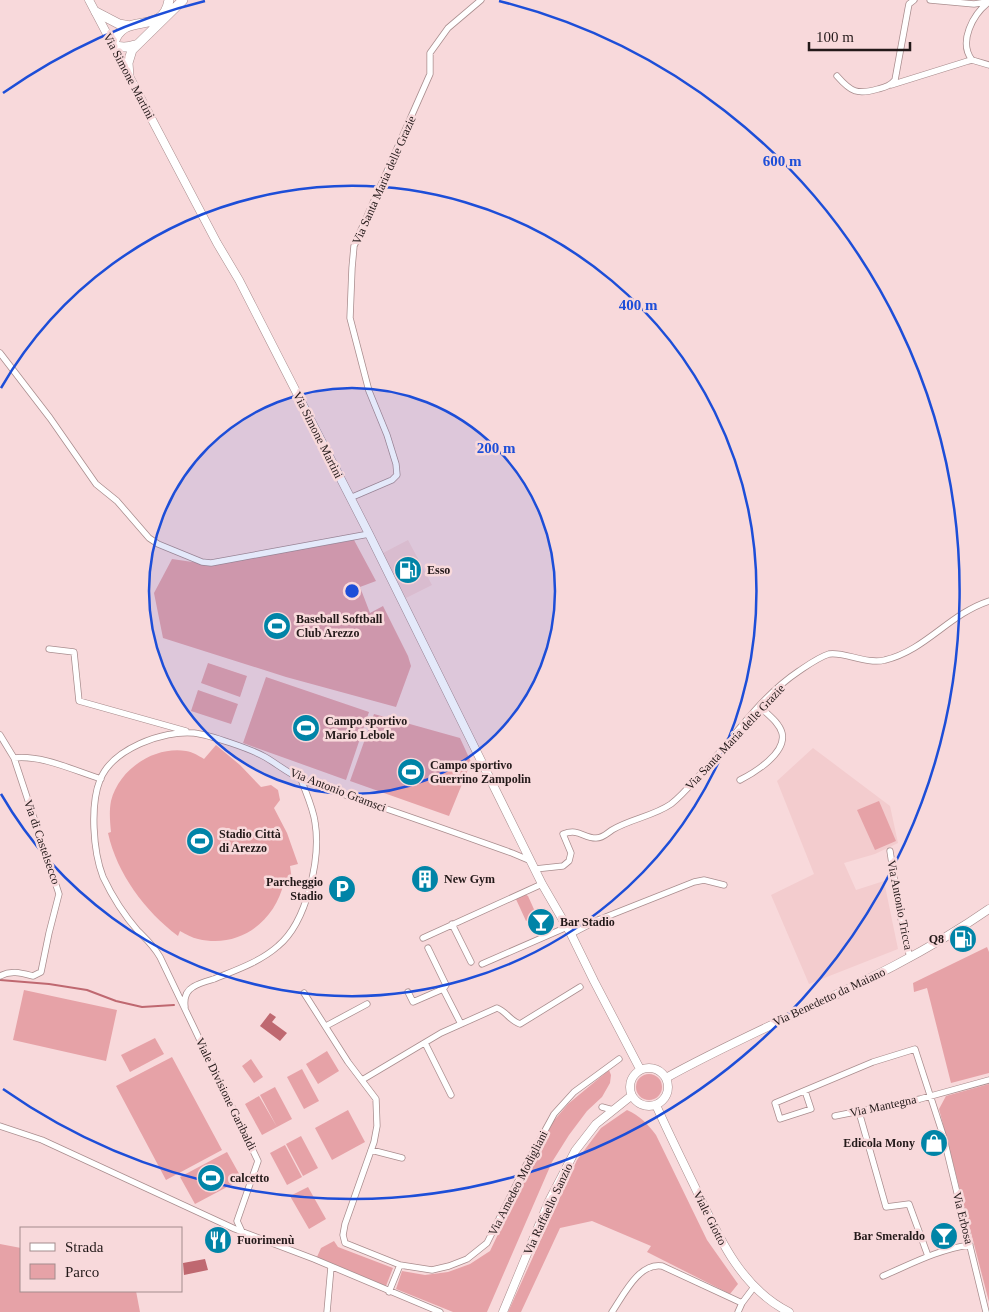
<svg xmlns="http://www.w3.org/2000/svg" width="989" height="1312" viewBox="0 0 989 1312" font-family="Georgia,serif">
	<style>
		.built { fill: #f3ccce }
		.green { fill: #e6a2a7 }
		.water { fill: #bf6870 }
		.lines { fill: none; stroke-linecap: round; stroke-linejoin: round }
		.stream { stroke: #bf6870; stroke-width: 2 }
		.street-casing { stroke: #a98d8e; stroke-width: 7 }
		.secondary-casing { stroke: #a98d8e; stroke-width: 9 }
		.primary-casing { stroke: #a98d8e; stroke-width: 10 }
		.street { stroke: #fff; stroke-width: 5.5 }
		.secondary { stroke: #fff; stroke-width: 8 }
		.primary { stroke: #fff; stroke-width: 9 }
		.ring { fill: none; stroke: #1d4ed8; stroke-width: 2.5 }
		.labels { text-anchor: middle; stroke-width: 5; stroke-linejoin: round; paint-order: stroke }
		.street-label { font-size: 12px; fill: #231919; stroke: #f8d9db }
		.poi-label { font-size: 12px; font-weight: bold; fill: #231919; stroke: #f8d9db; text-anchor: start }
		.centre { fill: #1d4ed8; stroke: #f8d9db; stroke-width: 2.5 }
		.ring-label { font-size: 15px; text-anchor: middle; font-weight: bold; fill: #1d4ed8; stroke: #f8d9db; stroke-width: 5; stroke-linejoin: round; paint-order: stroke }
	</style>
	<rect width="100%" height="100%" fill="#f8d9db"/>
	<path class="built" d="M408 540 432 585 406 598 383 553Z
		M813 748 890 806 898 843 875 854 844 863 856 890 884 881 898 949 809 984 771 895 814 874 777 781Z"/>
	<path class="green" d="M354 540 376 581 360 587 370 613 383 606 408 656 411 666 396 707 286 677 163 638 154 593 172 559 213 565Z
		M208 663 247 676 240 697 201 683Z
		M266 677 369 712 346 780 243 743Z
		M198 690 238 704 231 724 191 711Z
		M374 714 460 738 471 762 449 816 350 781Z
		M216 745 240 765 261 787 271 785 278 790 280 800 274 808 287 833 298 864 290 866 292 880 284 882C275 922 239 949 198 939 192 938 186 934 180 931L178 936C145 911 117 874 108 833L111 832C110 822 109 811 111 801 119 769 154 746 186 751 193 752 199 756 204 759Z
		M879 801 896 841 875 850 857 810Z
		M523 893 528 896 537 916 526 921 515 897Z
		M987 947 989 952V1073L951 1083 927 988 914 992 913 983Z
		M24 990 117 1010 106 1061 13 1040Z
		M155 1038 164 1054 130 1072 121 1055Z
		M327 1051 339 1071 318 1084 306 1064Z
		M172 1057 222 1150 166 1180 116 1086Z
		M251 1059 263 1077 254 1083 242 1066Z
		M302 1069 319 1101 304 1109 287 1077Z
		M609 1070 611 1075 610 1083 602 1097 587 1111 569 1135 552 1162 487 1312H453L396 1289 402 1271 425 1275 448 1272 470 1264 490 1251 551 1124 568 1104Z
		M636 1087a13 13 0 1 1 26 0a13 13 0 1 1-26 0Z
		M989 1084V1302L939 1109 946 1096Z
		M275 1087 292 1119 277 1127 260 1095Z
		M259 1096 277 1127 262 1135 245 1104Z
		M348 1110 365 1142 332 1160 315 1128Z
		M627 1110C640 1116 647 1123 656 1135L707 1240 738 1284 730 1294 647 1252 651 1246 592 1221 560 1228 521 1312H508L577 1160 601 1128Z
		M301 1136 318 1168 303 1176 286 1144Z
		M285 1145 302 1177 287 1185 270 1153Z
		M227 1152 242 1179 195 1204 180 1177Z
		M308 1187 326 1219 309 1229 290 1196Z
		M334 1241 338 1247 393 1268 386 1286 317 1257 321 1248Z
		M0 1244 21 1248V1291H136L140 1312H0Z"/>
	<path class="water" d="M270 1013 276 1017 272 1022 287 1033 280 1041 260 1026Z
		M205 1259 208 1270 184 1275 183 1263Z"/>
	<g class="lines">
		<path class="stream" d="M0 980 49 984 87 990 116 1001 142 1007 174 1005"/>
		<g class="street-casing">
			<path id="street" d="M930 0 974 4 987 2
				M972 60C958 42 973 14 989 2
				M837 76C851 92 857 95 878 89 885 87 890 86 895 80L908 9 909 4 914 0
				M891 85 968 61 972 60 989 65
				M0 353 50 418 96 484 117 501 149 538 158 544 202 562 211 563 369 534
				M350 498 392 480 397 475 396 464 387 435 369 391 350 318 352 268 354 246 430 74V53L448 28 481 0
				M49 649 74 652 79 701 186 731
				M0 735 14 758C42 755 73 770 101 779
				M740 780C754 773 787 753 782 733 779 722 767 714 759 706
				M890 851 899 910 910 958
				M535 869 563 866 569 861 571 853 563 834C579 828 583 838 596 838 603 838 606 834 612 830 630 819 654 816 671 804 680 797 688 788 695 780 730 744 757 699 799 671 808 665 819 657 829 654 843 651 867 665 885 660 926 650 949 614 989 601
				M452 924 471 962
				M571 934 598 920 694 882 704 880 724 885
				M423 938 542 884
				M428 948 446 985 443 989
				M482 964 567 927
				M0 976C11 970 21 973 33 976L41 972 49 933 59 894 14 758
				M408 992 413 1002 443 989 461 1024
				M304 993 348 1062 376 1099 377 1126 374 1142 345 1224 343 1235 345 1243 400 1265
				M185 1007C184 999 186 991 193 987 199 983 207 981 214 979 236 970 260 962 278 946 307 922 321 858 315 822 313 808 306 793 301 779
				M326 1026 367 1004
				M425 1043 451 1095
				M362 1080 441 1033 497 1008C506 1011 510 1021 520 1024L580 987
				M805 1091 811 1109 780 1119 775 1103 873 1062 915 1049 943 1135 986 1312
				M602 1107 613 1110
				M859 1112 886 1207 909 1204 928 1256
				M835 1116 920 1099 989 1080
				M0 1126 42 1140 235 1229 314 1259 440 1312
				M371 1150 402 1158
				M242 1232 237 1221 258 1161 160 957C153 945 147 940 138 931 124 915 112 896 103 877 93 851 90 805 100 780 112 749 163 730 194 733 210 735 251 749 265 757 277 764 288 773 301 779 323 788 346 795 369 803 417 819 464 836 512 853L531 861
				M883 1276C911 1264 939 1249 970 1245
				M389 1292 400 1265 432 1270 449 1266 467 1259 487 1243 524 1169 554 1114 574 1092 619 1059
				M327 1312 331 1267
				M612 1312C623 1296 639 1262 662 1266L742 1303
				M738 1312 742 1303 754 1287"/>
		</g>
		<g class="secondary-casing">
			<path id="secondary" d="M89 0 217 243 239 280 369 534 542 884 571 934 594 981 640 1069
				M630 1087a19 19 0 1 1 38 0a19 19 0 1 1-38 0Z
				M666 1078C772 1019 889 979 989 909
				M656 1105C668 1132 681 1158 694 1185 717 1233 739 1287 789 1312
				M503 1312 549 1201 575 1151 596 1124 631 1096"/>
		</g>
		<g class="primary-casing">
			<path id="primary" d="M96 12 119 24 130 26
				M135 45C127 48 121 48 113 45 116 38 118 32 125 28 140 19 164 29 169 0
				M129 76 128 63 132 50 183 0"/>
		</g>
		<use href="#street" class="street"/>
		<use href="#secondary" class="secondary"/>
		<use href="#primary" class="primary"/>
	</g>
	<circle cx="352" cy="591" r="203" fill="#1d4ed8" fill-opacity=".12"/>
	<g class="ring">
		<circle cx="352" cy="591" r="203"/>
		<path d="M1 388A405 405 0 1 1 1 794"/>
		<path d="M3 93A608 608 0 0 1 205 1M499 1A608 608 0 1 1 3 1089"/>
	</g>
	<defs>
		<g id="fuel-disc" transform="scale(1.4375)"><circle r="9.5" fill="#0084a7" stroke="#f8d9db"/><path d="M-5.5-6h7V0h2V4h1.3V-2.5L3-4.5l.8-.8L6-3V5H2.5V1h-1V6h-7ZM-4.2-4.7v3.2H.2V-4.7Z" fill="#fff"/></g>
		<g id="stadium-disc" transform="scale(1.4375)"><circle r="9.5" fill="#0084a7" stroke="#f8d9db"/><path d="M0-5a6.5 5 0 1 0 0 10a6.5 5 0 1 0 0-10ZM-3.5-1.8h7v3.6h-7Z" fill="#fff"/></g>
		<g id="building-disc" transform="scale(1.4375)"><circle r="9.5" fill="#0084a7" stroke="#f8d9db"/><path d="M-4-6H4V6H1V3H-1V6H-4ZM-2.5-4.3h1.7v1.8h-1.7ZM.8-4.3h1.7v1.8H.8ZM-2.5-1h1.7V.8h-1.7ZM.8-1h1.7V.8H.8Z" fill="#fff"/></g>
		<g id="parking-disc" transform="scale(1.4375)"><circle r="9.5" fill="#0084a7" stroke="#f8d9db"/><path d="M-3.5-5.5H1a3.5 3.5 0 0 1 0 7H-1V5.5H-3.5ZM-1-3.4V-.6H.8a1.4 1.4 0 0 0 0-2.8Z" fill="#fff"/></g>
		<g id="bar-disc" transform="scale(1.4375)"><circle r="9.5" fill="#0084a7" stroke="#f8d9db"/><path d="M-6-5H6L.8 .8V4.5H3.5V6h-7V4.5H-.8V.8Z" fill="#fff"/></g>
		<g id="shop-disc" transform="scale(1.4375)"><circle r="9.5" fill="#0084a7" stroke="#f8d9db"/><path d="M-5-2.5h2.3a2.7 3.5 0 0 1 5.4 0H5L5.5 6h-11ZM-1.5-2.5h3a1.5 2.3 0 0 0-3 0Z" fill="#fff"/></g>
		<g id="restaurant-disc" transform="scale(1.4375)"><circle r="9.5" fill="#0084a7" stroke="#f8d9db"/><path d="M-5-6h1v4h1v-4h1v4h1v-4h1v5L-1.5 .5V6h-2V.5L-5-1ZM5-6V6H3V1.5H1.5Q1.5-4 5-6Z" fill="#fff"/></g>
	</defs>
	<g fill-rule="evenodd">
		<use href="#fuel-disc" x="408" y="570"/>
		<use href="#stadium-disc" x="277" y="626"/>
		<use href="#stadium-disc" x="306" y="728"/>
		<use href="#stadium-disc" x="411" y="772"/>
		<use href="#stadium-disc" x="200" y="841"/>
		<use href="#building-disc" x="425" y="879"/>
		<use href="#parking-disc" x="342" y="889"/>
		<use href="#bar-disc" x="541" y="922"/>
		<use href="#fuel-disc" x="963" y="939"/>
		<use href="#shop-disc" x="934" y="1143"/>
		<use href="#stadium-disc" x="211" y="1178"/>
		<use href="#bar-disc" x="944" y="1236"/>
		<use href="#restaurant-disc" x="218" y="1240"/>
	</g>
	<g class="labels">
		<g class="street-label">
			<text transform="translate(129 76) rotate(62)" y="4">Via Simone Martini</text>
			<text transform="translate(384 180) rotate(-66)" y="4">Via Santa Maria delle Grazie</text>
			<text transform="translate(318 435) rotate(63)" y="4">Via Simone Martini</text>
			<text transform="translate(735 737) rotate(-47)" y="4">Via Santa Maria delle Grazie</text>
			<text transform="translate(338 790) rotate(21)" y="4">Via Antonio Gramsci</text>
			<text transform="translate(42 842) rotate(71)" y="4">Via di Castelsecco</text>
			<text transform="translate(900 905) rotate(79)" y="4">Via Antonio Tricca</text>
			<text transform="translate(829 997) rotate(-25)" y="4">Via Benedetto da Maiano</text>
			<text transform="translate(226 1094) rotate(64)" y="4">Viale Divisione Garibaldi</text>
			<text transform="translate(883 1106) rotate(-12)" y="4">Via Mantegna</text>
			<text transform="translate(518 1183) rotate(-63)" y="4">Via Amedeo Modigliani</text>
			<text transform="translate(548 1209) rotate(-65)" y="4">Via Raffaello Sanzio</text>
			<text transform="translate(710 1218) rotate(63)" y="4">Viale Giotto</text>
			<text transform="translate(963 1218) rotate(76)" y="4">Via Erbosa</text>
		</g>
		<g class="poi-label">
			<text x="427" y="574">Esso</text>
			<text x="296" y="623">Baseball Softball<tspan x="296" dy="14">Club Arezzo</tspan></text>
			<text x="325" y="725">Campo sportivo<tspan x="325" dy="14">Mario Lebole</tspan></text>
			<text x="430" y="769">Campo sportivo<tspan x="430" dy="14">Guerrino Zampolin</tspan></text>
			<text x="219" y="838">Stadio Città<tspan x="219" dy="14">di Arezzo</tspan></text>
			<text x="444" y="883">New Gym</text>
			<text x="323" y="886" text-anchor="end">Parcheggio<tspan x="323" dy="14">Stadio</tspan></text>
			<text x="560" y="926">Bar Stadio</text>
			<text x="944" y="943" text-anchor="end">Q8</text>
			<text x="915" y="1147" text-anchor="end">Edicola Mony</text>
			<text x="230" y="1182">calcetto</text>
			<text x="925" y="1240" text-anchor="end">Bar Smeraldo</text>
			<text x="237" y="1244">Fuorimenù</text>
		</g>
	</g>
	<circle cx="352" cy="591" r="8" class="centre"/>
	<g class="ring-label">
		<text x="782" y="166">600 m</text>
		<text x="638" y="310">400 m</text>
		<text x="496" y="453">200 m</text>
	</g>
	<rect x="20" y="1227" width="162" height="65" fill="#f8d9db" stroke="#a38c8d"/>
	<rect x="30" y="1243" width="25" height="8" fill="#ffffff" stroke="#a38c8d"/>
	<text x="65" y="1252" font-size="15" fill="#231919">Strada</text>
	<rect x="30" y="1264" width="25" height="15" fill="#e6a2a7" stroke="#a38c8d"/>
	<text x="65" y="1277" font-size="15" fill="#231919">Parco</text>
	<path d="M809 42v8h101v-8" fill="none" stroke="#231919" stroke-width="2.5"/>
	<text x="816" y="42" font-size="15" fill="#231919" stroke="#f8d9db" stroke-width="4" paint-order="stroke">100 m</text>
</svg>
